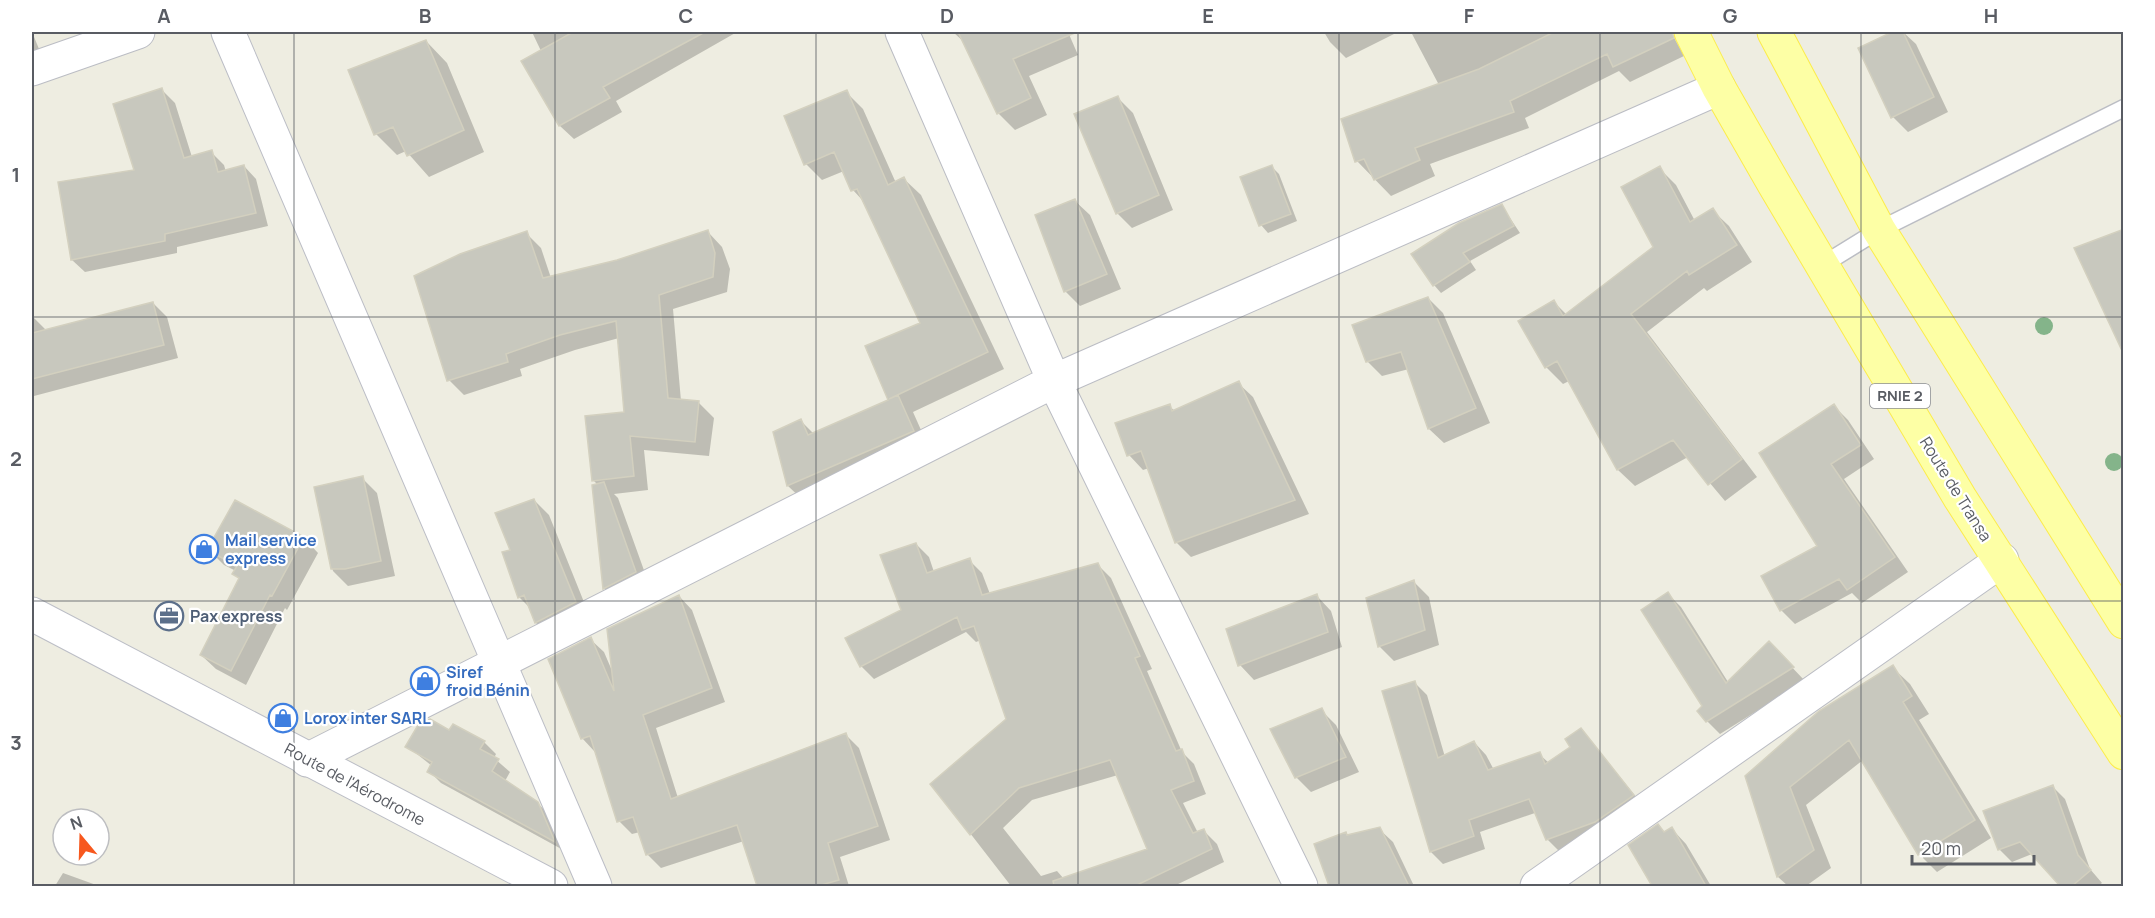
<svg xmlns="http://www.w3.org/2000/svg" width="2155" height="918" viewBox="0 0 2155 918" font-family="Manrope,sans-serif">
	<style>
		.shadow { fill: #0003; fill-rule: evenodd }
		.building { fill: #c8c8be; stroke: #d3d0bf; stroke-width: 1.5 }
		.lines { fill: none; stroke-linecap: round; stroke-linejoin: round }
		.lane-casing { stroke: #bbbdc4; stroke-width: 19 }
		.street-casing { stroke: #bbbdc4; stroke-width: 35 }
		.secondary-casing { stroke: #bcbec6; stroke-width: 35 }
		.primary-casing { stroke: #fcec4b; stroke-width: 35 }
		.lane { stroke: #fff; stroke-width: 16 }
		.street { stroke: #fff; stroke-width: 33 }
		.secondary { stroke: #fff; stroke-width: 33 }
		.primary { stroke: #fdffa5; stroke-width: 33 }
		.tree { fill: #84b48a }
		.grid { fill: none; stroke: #595c63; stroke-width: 1.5; stroke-opacity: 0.55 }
		.labels { text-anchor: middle; stroke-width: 4.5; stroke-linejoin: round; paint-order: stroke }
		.shield { fill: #fff; stroke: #8b8d92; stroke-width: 1.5 }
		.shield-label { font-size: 15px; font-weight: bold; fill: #595c63 }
		.street-label { font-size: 16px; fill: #595c63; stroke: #fff }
		.shop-label { font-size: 16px; font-weight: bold; fill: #366cbe; stroke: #fff; text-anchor: start }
		.service-label { font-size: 16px; font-weight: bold; fill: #4e5e75; stroke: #fff; text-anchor: start }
		.neatline { fill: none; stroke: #595c63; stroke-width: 2 }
		.grid-label { font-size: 20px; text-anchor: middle; font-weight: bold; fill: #595c63 }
	</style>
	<rect width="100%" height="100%" fill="#eeede1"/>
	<path class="shadow" d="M32 32 44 61 32 68Z
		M532 32H737L616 101 622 112 574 139 560 126 524 61 541 51Z
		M953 32H1068L1078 55 1029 76 1047 115 1015 130 998 113 964 42Z
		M1324 32H1398L1346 58 1330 42Z
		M1411 32H1671L1684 56 1630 82 1619 71 1525 118 1529 128 1430 164 1435 176 1391 196 1357 161 1439 85Z
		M1896 32H1903L1916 44 1948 112 1908 132 1893 117 1860 48Z
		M426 41 447 63 484 152 429 177 406 151 397 155 376 134Z
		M162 90 175 103 192 157 211 152 224 165 226 172 244 166 256 179 268 226 177 247V253L85 272 72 260 136 171Z
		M846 92 863 109 896 183 904 179 921 195 1004 369 913 412 929 448 805 502 788 486 775 432 801 421 814 434 889 401 867 347 922 323 864 202 853 190 844 171 822 180 806 164Z
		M1118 98 1133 113 1173 210 1132 228 1117 213Z
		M1272 167 1279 174 1297 221 1268 233 1261 225 1242 178Z
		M1659 168 1676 185 1695 221 1712 210 1729 226 1752 262 1707 291 1704 288 1647 332 1757 477 1725 501 1688 457 1635 486 1618 470 1569 381 1563 384 1546 367 1554 302 1567 315 1655 248Z
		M1075 201 1090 215 1121 289 1080 306 1065 291Z
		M1502 206 1520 233 1470 261 1476 270 1441 293 1434 285Z
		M708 232 722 247 730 269 727 292 673 309 681 401 699 403 714 418 709 456 644 450 648 490 614 494 618 498 650 587 619 603 604 588 598 485 593 480 625 413 619 338 575 350 520 369 522 376 464 395 449 380 526 233 541 248 551 278 617 261Z
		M1428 298 1443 313 1490 423 1444 443 1429 429 1409 369 1382 376 1367 361Z
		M153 303 167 317 178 358 34 396 32 411V316L46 330Z
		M1238 383 1253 397 1309 514 1191 557 1176 542 1149 468 1143 470 1129 455 1169 406 1175 411Z
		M1834 406 1848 420 1874 459 1844 479 1908 572 1862 603 1852 593 1795 624 1781 610 1819 547Z
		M362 478 377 493 395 576 348 586 333 571 315 489Z
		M534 500 549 515 590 617 551 637 536 623 531 609 519 597 512 551Z
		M235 502 304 538 318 553 287 610 285 608 246 685 216 669 201 655 240 580 234 574 236 571 224 565 209 550Z
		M916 544 929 557 934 572 969 560 982 573 990 594 1098 565 1111 578 1152 669 1147 671 1182 752 1194 764 1206 794 1183 803 1198 833 1204 831 1217 844 1224 862 1174 886H1011L932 784 1008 719 981 640 976 642 966 632 874 679 861 666 902 610ZM1118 775 1149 850 1064 879 1057 871 1041 876 1003 828 1032 800Z
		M1414 582 1429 597 1439 645 1394 661 1380 647 1368 599Z
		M1668 594 1681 607 1728 682 1769 643 1805 681 1720 734 1707 721Z
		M679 596 692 610 725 702 656 728 678 798 846 735 859 748 890 840 840 857 849 886H758L744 841 661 868 647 854 640 832 632 834 619 821 595 752 582 738 590 639 604 652 613 673Z
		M1317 596 1331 611 1342 647 1254 680 1240 665Z
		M1892 667 1910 684 1929 714 1919 720 1991 838 1937 872 1919 854 1863 760 1806 805 1831 868 1806 886H1788L1778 877 1747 776Z
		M1415 683 1427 695 1445 757 1474 742 1486 755 1494 770 1539 754 1549 763 1572 747 1581 729 1645 808 1559 851 1547 839 1535 813 1480 832 1485 849 1443 864 1431 852Z
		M1321 710 1336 725 1359 772 1311 792 1296 777Z
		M484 742 496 754 494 758 510 772 505 781 537 803 550 815 565 851 441 783 429 771 432 766 407 746Z
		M2052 786 2065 799 2090 869 2102 883 2098 886H2062L2032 854 2012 862 1999 849Z
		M1379 829 1393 842 1414 886H1331L1316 845Z
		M1672 829 1686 844 1711 886H1653L1630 846Z
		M63 873 99 886H55Z"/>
	<path class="building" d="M573 32H705L603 87 610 98 559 126 521 61Z
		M958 32H1077L1013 59 1031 98 997 114Z
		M1554 32H1672L1674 38 1613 67 1607 54 1510 101 1514 112 1415 148 1420 160 1374 180 1364 159 1355 162 1341 119 1479 69Z
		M1892 32H1903L1934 97 1891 118 1858 48Z
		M426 40 464 130 407 156 393 127 374 135 348 70Z
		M162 88 184 158 212 150 218 172 244 165 256 213 165 234V241L71 260 58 182 134 170 113 104Z
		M847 90 888 185 904 177 988 352 889 399 898 395 914 431 787 486 773 432 801 419 808 435 888 400 865 346 920 323 857 189 851 191 834 152 804 165 784 116Z
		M1118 96 1159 195 1116 214 1074 114Z
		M1272 165 1291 214 1259 226 1240 177Z
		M1660 166 1690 222 1713 208 1737 245 1689 275 1687 271 1631 314 1742 459 1708 485 1673 440 1617 470 1557 361 1545 368 1518 321 1554 300 1563 316 1653 247 1621 187Z
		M1075 199 1107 274 1064 292 1035 215Z
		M1502 204 1514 226 1463 253 1470 262 1433 286 1411 254 1459 223Z
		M2124 229V355L2074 248Z
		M708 230 715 253 713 277 659 295 668 398 699 401 695 442 630 436 634 476 592 481 585 416 624 412 616 321 560 335 506 354 508 362 447 381 414 276 460 254 527 231 543 278 617 260Z
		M1428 297 1476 408 1428 429 1401 352 1366 362 1352 325Z
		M153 302 164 345 32 379V333Z
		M1239 381 1295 500 1175 543 1141 451 1127 456 1115 423 1170 404 1172 411Z
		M1834 404 1861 445 1831 464 1895 557 1847 590 1839 579 1780 611 1761 576 1817 546 1759 453Z
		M363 476 381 561 345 569H331L314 487Z
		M604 482 636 572 603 589 592 485Z
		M534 499 576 602 535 623 524 595 518 598 502 552 510 550 495 513Z
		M235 500 304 537 272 596 270 595 231 671 200 655 239 578 232 574 237 566 207 550Z
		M916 543 927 573 970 558 982 595 1098 563 1140 656 1135 658 1176 751 1182 749 1194 781 1171 790 1193 833 1204 829 1212 849 1135 886H1054L1053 881 1147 849 1110 760 1019 788 970 835 930 784 1006 719 974 626 962 630 957 617 860 667 845 638 901 610 880 555Z
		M1414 580 1425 630 1378 647 1366 598Z
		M1668 592 1726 683 1769 641 1794 667 1706 722 1697 711 1702 706 1641 610Z
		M1317 594 1328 632 1238 666 1226 629Z
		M679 595 712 688 643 715 671 799 846 733 878 826 828 843 839 880 818 886H757L737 825 646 855 633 817 617 822 590 736 581 739 548 659 591 637 614 691 607 629Z
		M1893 665 1912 696 1903 702 1975 820 1918 855 1849 740 1790 787 1814 850 1777 877 1745 776 1819 711Z
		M1415 681 1438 758 1474 741 1488 770 1540 752 1545 764 1570 747 1565 739 1581 728 1634 795 1595 822 1546 840 1529 799 1469 820 1474 836 1430 852 1382 691Z
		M1322 708 1346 757 1295 778 1270 729Z
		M430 719 449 730 453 724 485 741 480 749 499 759 492 771 538 802 555 842 427 772 432 762 405 747 418 725Z
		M2053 785 2078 855 2091 870 2072 886H2060L2020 842 1998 850 1983 811Z
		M1658 824 1664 832 1672 827 1706 886H1652L1628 845Z
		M1380 827 1409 886H1329L1314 844 1346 832 1347 835Z"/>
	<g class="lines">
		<g class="lane-casing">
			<path id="lane" d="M1824 264 1879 230 2124 108"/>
		</g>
		<g class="street-casing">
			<path id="street" d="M902 32 1054 381 1301 886
				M32 69 138 32
				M307 760 1054 381 1719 88
				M1537 886 2002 560"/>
		</g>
		<g class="secondary-casing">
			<path id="secondary" d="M228 32 595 886
				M32 614 551 886"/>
		</g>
		<g class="primary-casing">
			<path id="primary" d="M1691 32 1719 88 1774 184 1960 498 2124 753
				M1774 32 1879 230 2124 622"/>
		</g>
		<use href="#lane" class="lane"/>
		<use href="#street" class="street"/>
		<use href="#secondary" class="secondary"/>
		<use href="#primary" class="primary"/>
	</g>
	<g class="tree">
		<circle cx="2044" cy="326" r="9"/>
		<circle cx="2114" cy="462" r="9"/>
	</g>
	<path class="grid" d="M294 32V886M555 32V886M816 32V886M1078 32V886M1339 32V886M1600 32V886M1861 32V886M32 317H2124M32 601H2124"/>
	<defs>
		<g id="shop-ring" transform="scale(1.5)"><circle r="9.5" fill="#fff" stroke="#3f7fe0" stroke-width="1.5"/><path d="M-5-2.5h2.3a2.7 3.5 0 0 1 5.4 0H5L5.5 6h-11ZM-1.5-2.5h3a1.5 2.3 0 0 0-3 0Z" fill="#3f7fe0"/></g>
		<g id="office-ring" transform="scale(1.5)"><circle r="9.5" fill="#fff" stroke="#5c6f8a" stroke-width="1.5"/><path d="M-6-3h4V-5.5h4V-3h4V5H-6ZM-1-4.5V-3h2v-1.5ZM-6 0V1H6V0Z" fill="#5c6f8a"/></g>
	</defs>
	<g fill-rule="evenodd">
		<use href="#shop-ring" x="204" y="549"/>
		<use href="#office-ring" x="169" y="616"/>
		<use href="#shop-ring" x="425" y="681"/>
		<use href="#shop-ring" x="283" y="718"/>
	</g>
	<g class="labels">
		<rect class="shield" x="1870" y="384" width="60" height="24" rx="4.5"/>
		<g class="shield-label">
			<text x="1900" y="401">RNIE 2</text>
		</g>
		<g class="street-label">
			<text transform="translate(1956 489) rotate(58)" y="6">Route de Transa</text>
			<text transform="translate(355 784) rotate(28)" y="6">Route de l'Aérodrome</text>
		</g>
		<g class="shop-label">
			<text x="225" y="546">Mail service<tspan x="225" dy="18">express</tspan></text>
			<text x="446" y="678">Siref<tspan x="446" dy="18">froid Bénin</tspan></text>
			<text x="304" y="724">Lorox inter SARL</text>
		</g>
		<g class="service-label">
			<text x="190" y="622">Pax express</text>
		</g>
	</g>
	<rect width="2155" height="918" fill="none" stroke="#ffffff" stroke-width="66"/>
	<g transform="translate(81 837) rotate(341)"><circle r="28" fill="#ffffff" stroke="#bdbec1" stroke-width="1.5"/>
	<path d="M0-4.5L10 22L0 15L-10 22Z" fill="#f7581e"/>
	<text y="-9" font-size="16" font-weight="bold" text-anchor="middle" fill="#595c63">N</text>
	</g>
	<path d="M1912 855v9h122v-9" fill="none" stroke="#595c63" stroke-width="3"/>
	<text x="1921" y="855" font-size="18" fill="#595c63" stroke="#ffffff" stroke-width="4.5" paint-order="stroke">20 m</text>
	<rect x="33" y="33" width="2089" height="852" class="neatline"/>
	<g class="grid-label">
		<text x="164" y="23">A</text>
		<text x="425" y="23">B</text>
		<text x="686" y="23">C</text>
		<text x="947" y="23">D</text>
		<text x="1208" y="23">E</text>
		<text x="1469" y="23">F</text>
		<text x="1730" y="23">G</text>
		<text x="1991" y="23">H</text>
		<text x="16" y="182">1</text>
		<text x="16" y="466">2</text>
		<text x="16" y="750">3</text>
	</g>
</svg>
